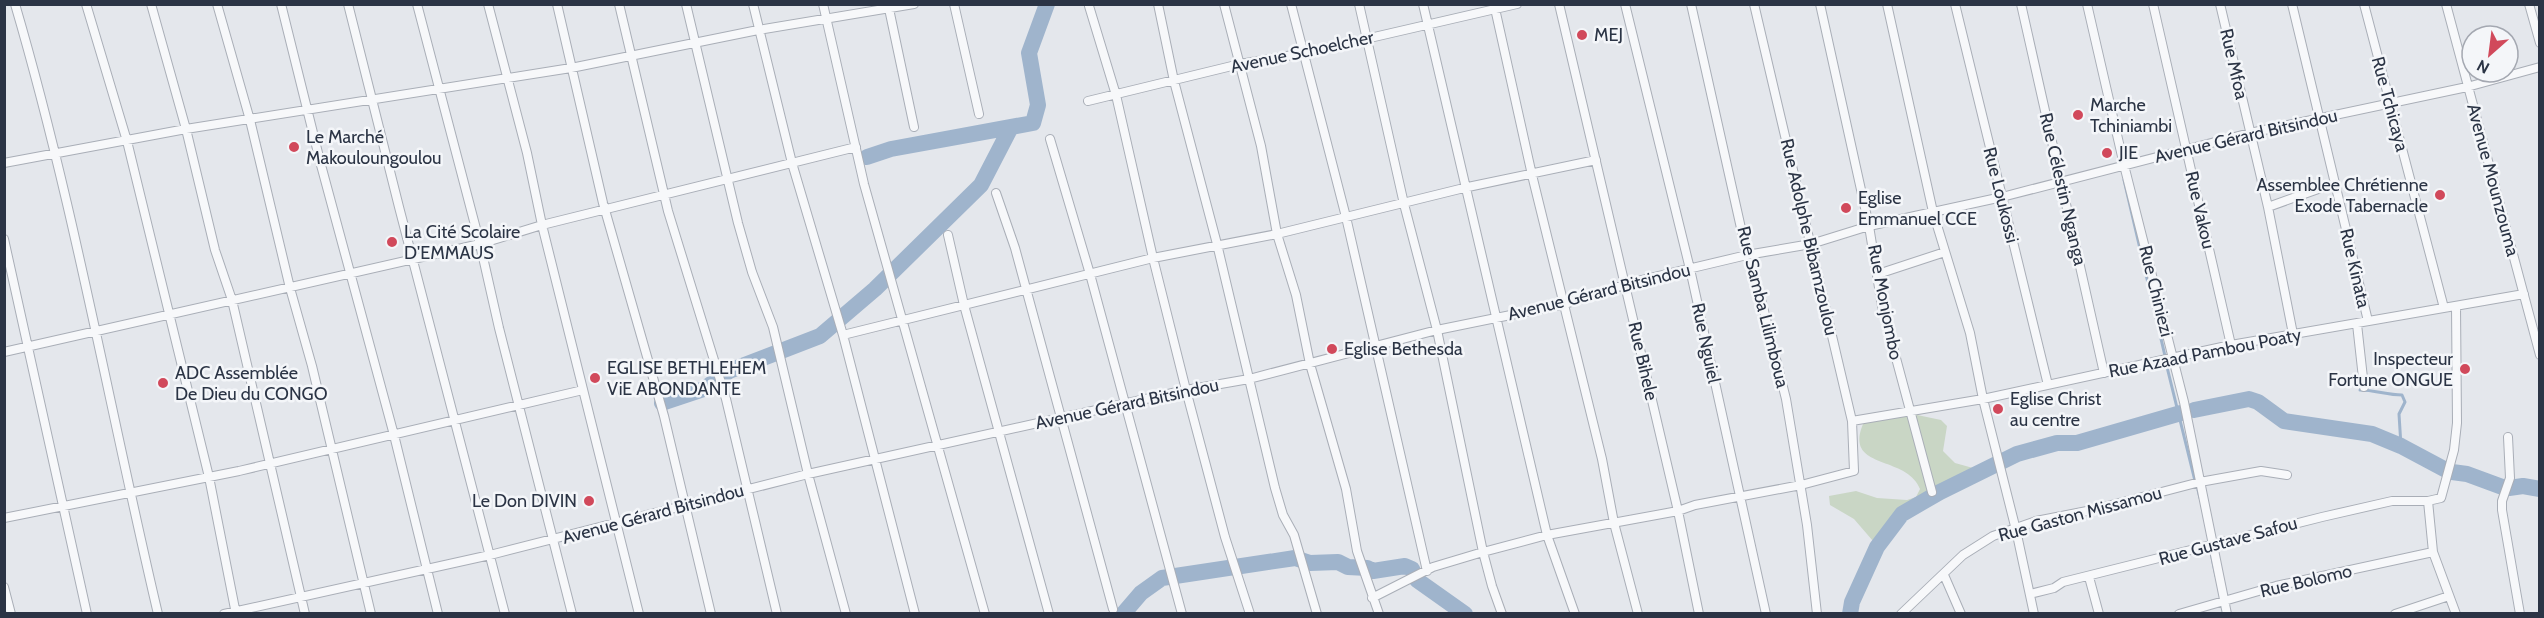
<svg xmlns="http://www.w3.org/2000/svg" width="2544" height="618" viewBox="0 0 2544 618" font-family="Cabin,sans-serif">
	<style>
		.green { fill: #c9d6c5 }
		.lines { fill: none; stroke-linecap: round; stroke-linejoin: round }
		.stream { stroke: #9fb4cc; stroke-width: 3 }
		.river { stroke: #9fb4cc; stroke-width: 16 }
		.street-casing { stroke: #a9aeb7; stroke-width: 10 }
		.street { stroke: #f7f8fa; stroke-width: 8 }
		.poi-dot { fill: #d1495b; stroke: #f4f6f9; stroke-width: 2 }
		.labels { text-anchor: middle; stroke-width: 5; stroke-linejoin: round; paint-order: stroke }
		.poi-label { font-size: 18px; fill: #2b3445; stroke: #f4f6f9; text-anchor: start }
		.street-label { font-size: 18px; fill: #2b3445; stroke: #f4f6f9 }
	</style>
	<rect width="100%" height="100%" fill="#e4e7ec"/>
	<path class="green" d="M1903 412 1941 420 1947 426 1943 451 1955 463 1973 468 1966 478 1898 518 1883 538 1873 541 1854 519 1830 505 1829 496 1856 491 1877 498 1907 500 1916 497 1920 489C1906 452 1835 473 1868 414Z"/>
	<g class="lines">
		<path class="stream" d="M2124 180 2165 356
			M2166 363 2195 481
			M2360 390C2375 390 2387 395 2402 395L2405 402 2399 414 2401 446
			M2198 490 2200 498
			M2210 548 2216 576"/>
		<path class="river" d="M867 157 891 149 1033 123 1038 105 1029 53 1047 4
			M662 403 704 389 729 371 820 336 875 289 981 185 1011 127
			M2194 410 2249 399 2258 402 2284 421 2372 434 2401 446 2446 470
			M2452 472 2467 474 2505 488
			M2509 488 2523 486 2540 489
			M1123 614 1141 593 1162 578 1295 558 1310 563 1338 562 1348 567 1367 568 1373 571 1405 566 1412 569 1417 580 1465 614
			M1850 614 1852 602 1877 547 1902 514 1940 492 2017 454 2057 443H2077L2181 413"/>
		<g class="street-casing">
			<path id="street" d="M15 4C74 205 110 411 158 614
				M86 4 127 141 209 477 236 614
				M151 4 186 129 215 250 232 300 305 614
				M217 4 250 120 290 288 312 366 371 614
				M281 4 321 165 394 435 438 614
				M348 4 399 207 505 614
				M417 4 480 244 499 328 572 614
				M488 4 527 153 542 225 639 614
				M557 4 603 203 664 416 711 614
				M619 4 668 211 726 399 777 614
				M686 4 738 223 752 272 773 327 808 474 846 614
				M753 4 792 163 843 335 915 614
				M823 4 864 184 985 614
				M888 4 914 127
				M954 4 979 114
				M1158 4 1174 81 1217 244 1275 488 1283 515 1294 535 1317 614
				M1224 4 1261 146 1277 234 1296 295 1310 364 1346 489 1357 551 1379 614
				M1291 4 1346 217 1427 571
				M1359 4 1404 204 1437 330 1483 552 1492 586 1502 614
				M1423 4 1547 535 1575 614
				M1494 4 1532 175 1602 459 1614 523 1638 614
				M1559 4 1678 511 1699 614
				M1625 4 1690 269 1766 614
				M1691 4 1747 255 1762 303 1786 399 1807 525 1817 614
				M1820 4 1869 226 1882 306 1932 492
				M1887 4 1933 212 1970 333 1983 399 2016 530 2034 614
				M1955 4 2048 385
				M2021 4 2104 373
				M2087 4 2124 165 2184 402 2227 614
				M2153 4 2231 345
				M2220 4 2268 207 2293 334
				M2292 4 2368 321
				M2364 4 2444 308
				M2446 4 2540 355
				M2529 4 2540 43
				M1089 6 1116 95 1153 258 1186 390 1225 537 1250 614
				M1088 101 1240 64 1305 53 1517 4
				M1050 139 1090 274 1182 614
				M4 163 186 129 571 68 758 30 914 4
				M996 193 1015 248 1113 609
				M2268 207 2335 183
				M948 235 964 305 1049 614
				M4 239 87 614
				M1878 274 1945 252
				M2357 324 2364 387
				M843 335 1153 258 1277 234 1468 187 1596 160
				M4 352 480 244 542 225 856 147
				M1852 421 1983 399 2231 345 2524 294
				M2508 437 2510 478 2502 501V510L2520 614
				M4 518 239 471 583 390
				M2433 552 2456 614
				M1944 575 1961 614
				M2089 577 2099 614
				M4 587 11 614
				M2030 594 2054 588 2063 582 2322 517 2392 501H2428
				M1372 598 1433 567 1483 552 1547 535 1678 511 1695 505 1801 485 1854 471 1852 421 1754 4
				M224 614 490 555 808 474 1186 390 1249 379 1437 330 1565 304 1633 282 1747 255 1811 244 1869 226 2002 197 2250 133 2467 87 2540 67
				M1901 614 1963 555 1993 536 2036 521 2092 510 2200 482 2261 471 2287 475
				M2179 614 2276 586 2433 552 2428 501 2441 498 2454 450 2457 423 2456 306
				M2395 614 2449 596"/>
		</g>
		<use href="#street" class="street"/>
	</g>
	<g class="poi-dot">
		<circle cx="1582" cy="35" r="6"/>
		<circle cx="2078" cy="115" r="6"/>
		<circle cx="294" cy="147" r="6"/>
		<circle cx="2107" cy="153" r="6"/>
		<circle cx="2440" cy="195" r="6"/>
		<circle cx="1846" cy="208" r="6"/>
		<circle cx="392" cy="242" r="6"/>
		<circle cx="1332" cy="349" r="6"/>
		<circle cx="2465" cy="369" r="6"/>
		<circle cx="595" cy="378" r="6"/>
		<circle cx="163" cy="383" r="6"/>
		<circle cx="1998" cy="409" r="6"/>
		<circle cx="589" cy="501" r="6"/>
	</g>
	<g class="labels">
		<g class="poi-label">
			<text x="1594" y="41">MEJ</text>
			<text x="2090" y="111">Marche<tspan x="2090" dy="21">Tchiniambi</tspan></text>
			<text x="306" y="143">Le Marché<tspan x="306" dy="21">Makouloungoulou</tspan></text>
			<text x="2119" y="159">JIE</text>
			<text x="2428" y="191" text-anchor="end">Assemblee Chrétienne<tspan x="2428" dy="21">Exode Tabernacle</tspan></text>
			<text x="1858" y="204">Eglise<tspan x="1858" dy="21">Emmanuel CCE</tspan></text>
			<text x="404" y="238">La Cité Scolaire<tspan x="404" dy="21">D'EMMAUS</tspan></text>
			<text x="1344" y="355">Eglise Bethesda</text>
			<text x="2453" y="365" text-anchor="end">Inspecteur<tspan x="2453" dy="21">Fortune ONGUE</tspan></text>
			<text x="607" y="374">EGLISE BETHLEHEM<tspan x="607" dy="21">ViE ABONDANTE</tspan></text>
			<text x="175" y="379">ADC Assemblée<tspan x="175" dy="21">De Dieu du CONGO</tspan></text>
			<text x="2010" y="405">Eglise Christ<tspan x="2010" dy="21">au centre</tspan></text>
			<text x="577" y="507" text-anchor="end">Le Don DIVIN</text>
		</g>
		<g class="street-label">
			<text transform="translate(1302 52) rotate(-12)" y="6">Avenue Schoelcher</text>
			<text transform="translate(2234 64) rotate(77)" y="6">Rue Mfoa</text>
			<text transform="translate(2390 104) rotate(75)" y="6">Rue Tchicaya</text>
			<text transform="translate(2246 136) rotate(-13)" y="6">Avenue Gérard Bitsindou</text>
			<text transform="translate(2493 180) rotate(75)" y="6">Avenue Mounzouma</text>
			<text transform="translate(2063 189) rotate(77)" y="6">Rue Célestin Nganga</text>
			<text transform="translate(2001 195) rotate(76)" y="6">Rue Loukossi</text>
			<text transform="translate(2200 210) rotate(77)" y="6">Rue Vakou</text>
			<text transform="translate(1809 237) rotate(77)" y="6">Rue Adolphe Bibamzoulou</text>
			<text transform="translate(2355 268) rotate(77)" y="6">Rue Kinata</text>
			<text transform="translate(2156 291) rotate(76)" y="6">Rue Chiniezi</text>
			<text transform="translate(1599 292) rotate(-14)" y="6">Avenue Gérard Bitsindou</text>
			<text transform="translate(1885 302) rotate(79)" y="6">Rue Monjombo</text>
			<text transform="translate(1763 307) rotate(76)" y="6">Rue Samba Lilimboua</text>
			<text transform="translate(1706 343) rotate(78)" y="6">Rue Nguiel</text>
			<text transform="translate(2205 353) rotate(-11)" y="6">Rue Azaad Pambou Poaty</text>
			<text transform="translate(1643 361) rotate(77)" y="6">Rue Bihele</text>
			<text transform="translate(1127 404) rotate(-12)" y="6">Avenue Gérard Bitsindou</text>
			<text transform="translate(653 514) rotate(-15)" y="6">Avenue Gérard Bitsindou</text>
			<text transform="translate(2080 514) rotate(-15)" y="6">Rue Gaston Missamou</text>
			<text transform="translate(2228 541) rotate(-15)" y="6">Rue Gustave Safou</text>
			<text transform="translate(2306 581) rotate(-13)" y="6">Rue Bolomo</text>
		</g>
	</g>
	<rect width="2544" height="618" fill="none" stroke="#2b3445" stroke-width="12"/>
	<g transform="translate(2490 54) rotate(208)"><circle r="28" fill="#f4f6f9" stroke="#a4a8b1" stroke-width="1.5"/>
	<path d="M0-4.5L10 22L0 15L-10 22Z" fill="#d1495b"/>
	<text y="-9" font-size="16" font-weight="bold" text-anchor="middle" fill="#2b3445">N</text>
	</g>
</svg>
